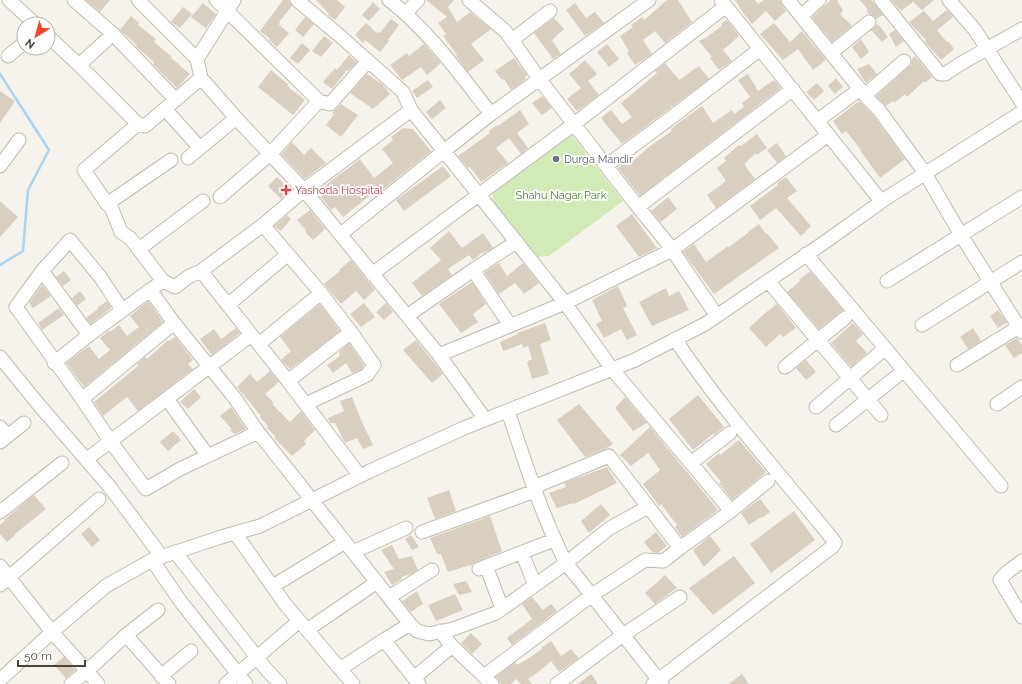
<svg xmlns="http://www.w3.org/2000/svg" width="1022" height="684" viewBox="0 0 1022 684" font-family="Raleway,sans-serif">
	<style>
		.green { fill: #d2eab5 }
		.lines { fill: none; stroke-linecap: round; stroke-linejoin: round }
		.stream { stroke: #a9d4f2; stroke-width: 2.5 }
		.building { fill: #d8cfc1 }
		.minor-casing { stroke: #c2bbae; stroke-width: 15 }
		.minor { stroke: #fff; stroke-width: 13 }
		.worship-dot { fill: #6b7280; stroke: #fff; stroke-width: 1.5 }
		.health-dot { fill: #e0444e; stroke: #fff; stroke-width: 1.5 }
		.labels { text-anchor: middle; stroke-width: 3.5; stroke-linejoin: round; paint-order: stroke }
		.worship-label { font-size: 11px; fill: #5b616d; stroke: #fff; text-anchor: start }
		.health-label { font-size: 11px; fill: #be3a42; stroke: #fff; text-anchor: start }
		.park-label { font-size: 11px; fill: #4a7f2a; stroke: #fff }
	</style>
	<rect width="100%" height="100%" fill="#f6f3ec"/>
	<path class="green" d="M571 134 623 201 549 256 537 257 493 201V192Z"/>
	<g class="lines">
		<path class="stream" d="M0 74 49 150 28 190 23 251 0 265"/>
	</g>
	<path class="building" d="M86 0H110L100 12Z
		M283 0H289L292 6 279 22 280 23 279 25 289 33 277 47 269 40 270 39 260 31Z
		M316 0H337L345 7 335 20 328 15 329 14Z
		M426 0H454L448 7 457 22 470 12 491 29 471 44 484 60 468 72 456 56 457 55 443 36 446 34 438 23 447 17Z
		M667 0H678L692 22 665 43 655 31 643 40 652 54 635 65 627 53 629 51 620 36 633 27 631 25 642 17 644 20Z
		M735 0H755L758 4 764 0H780L782 5 786 11 775 21 766 11 752 24 743 13Z
		M831 0H837L843 11 840 14 852 26 832 42 812 17Z
		M860 0H872L883 15 876 19 875 17 869 14 866 11 868 10Z
		M891 0H934L922 10 913 2 901 11Z
		M373 2 380 9 369 21 362 15Z
		M203 3 216 14 206 28 191 17Z
		M575 3 586 18 595 12 604 23 585 36 566 10Z
		M183 7 192 14 180 28 171 22Z
		M947 10 953 17 937 30 947 42 948 41 954 49 941 60 924 41 926 40 909 22 924 11 933 21Z
		M131 16 139 23 138 25 156 39 154 42 172 57 171 58 181 66H180L190 74 177 88 153 64 154 62 140 50 136 47 137 45 120 30Z
		M305 17 314 24 303 37 295 30Z
		M554 18 564 29 552 40 561 54 553 59 534 33Z
		M391 19 399 25 388 40 389 41 380 52 365 40 363 43 355 35 366 23 377 33 378 32 380 33Z
		M727 20 739 36 723 50 732 61 719 70 710 58 712 57 699 41 707 37 722 26 721 24Z
		M774 23 790 42 802 31 826 60 813 70 798 49 783 60 760 34Z
		M878 24 888 37 882 42 871 30Z
		M895 30 904 41 896 47 889 34Z
		M324 36 333 43 321 57 312 51Z
		M861 39 869 52 861 59 852 47Z
		M302 43 310 50 298 64 290 58Z
		M424 44 441 63 427 75 421 67 402 80 390 65 407 53 409 56Z
		M607 44 619 59 609 67 597 52Z
		M349 55 357 62 348 71 347 70 332 89 323 82 335 68 337 70Z
		M915 56 932 77 925 83 924 81 907 97 905 94 894 103 893 101 886 106 876 96 911 65 912 59Z
		M514 58 527 75 525 77 526 79 511 90 504 79 502 80 495 71Z
		M585 60 597 74 588 81 599 95 577 111 567 99 581 88 569 74Z
		M665 63 679 80 699 66 709 79 622 144 601 118 611 110 622 124 632 117 621 103 657 73 655 71Z
		M869 64 877 74 866 83 857 69Z
		M271 70 289 85 287 86 305 100 293 115 258 87Z
		M367 74 382 84 390 94 373 109 350 93Z
		M748 74 758 91 774 80 781 88 640 196 618 168 630 159 632 162 650 146 672 131 671 129 681 121 702 106 713 123 732 110 734 114 744 107 742 103 750 97 738 80Z
		M836 78 843 87 835 94 828 86Z
		M428 80 433 87 417 98 412 91Z
		M817 83 824 91 814 100 806 92Z
		M0 91 15 101 0 123Z
		M542 96 552 108 542 115 532 103Z
		M440 100 446 108 432 119 426 112Z
		M859 101 873 115 905 159 880 178 860 150H861L846 131 842 134 833 121Z
		M341 104 358 115 341 137 326 125 334 114 332 113Z
		M520 110 529 124 517 133 528 148 521 154 509 138 496 148 508 163 481 182 470 167 468 168 458 156 490 133 489 131 497 125 498 126Z
		M403 128 413 129 431 151 374 197 372 194 343 217 335 207 331 210 321 197 326 193 322 188 360 159 374 178 393 163 382 149 393 140 391 137Z
		M757 134 767 148 757 155 756 153 744 164 755 179 716 208 707 195 726 181 717 168 726 161 724 158 739 145 741 146Z
		M292 142 304 155 311 148 326 163 305 179 281 154Z
		M777 143 786 156 777 163 767 150Z
		M443 166 451 176 404 211 396 200Z
		M277 177 291 191 281 199 268 186Z
		M786 177 797 191 787 198 811 226 801 236 776 208 760 220 750 206 778 185 777 183Z
		M668 197 677 209 661 222 651 211Z
		M0 201 18 217 0 237Z
		M310 210 325 229 313 240 305 232 306 230 297 220Z
		M632 214 657 248 639 257 616 226Z
		M287 215 291 219 281 231 274 226Z
		M759 224 766 234 767 233 779 248 714 294 683 252 694 244 706 262 728 246 729 247 748 233V232Z
		M449 231 462 248 483 233 493 248 484 253 483 252 473 260 469 255 448 269 452 275 422 296 412 283 441 260 430 248Z
		M351 260 375 290 364 300 356 291 341 304 324 284 340 271 339 270Z
		M499 263 507 276 523 263 539 283 524 294 515 283 499 294 484 272Z
		M64 271 71 280 63 286 56 277Z
		M810 271 843 310 819 329 787 292 800 281 799 280Z
		M472 282 486 304 473 314 478 322 461 333 439 304Z
		M42 285 51 296 33 308 29 303Z
		M618 286 627 306 623 308 637 335 627 340 621 329 604 338 596 324 602 321 592 300Z
		M666 288 669 296 679 291 689 310 652 326 639 302Z
		M80 291 86 299 77 306 72 298Z
		M107 301 111 308 91 324 86 318 98 309 97 308Z
		M148 301 163 322 84 387 66 363 89 346 99 359 110 350 100 338 109 331 110 332 119 325 127 336 139 327 130 316Z
		M364 303 375 317 361 327 350 314Z
		M386 303 393 312 384 320 376 312Z
		M320 304 340 331 290 369 281 360 291 351 280 337Z
		M777 304 796 328 783 337 780 334 766 347 749 328 765 313Z
		M59 308 64 315 42 330 38 323Z
		M998 310 1007 322 998 328 990 316Z
		M545 323 551 340 540 344 549 374 532 379 527 362 532 359 528 346 523 348 522 344 503 351 500 342 518 334 517 333Z
		M853 323 863 334 856 341 867 353 851 367 831 343Z
		M236 328 240 333 212 355 200 339 214 329 221 339Z
		M973 328 981 341 968 349 960 337Z
		M175 337 193 360 188 364 193 369 138 411 127 397 103 416 94 402 138 366 137 364 145 357 147 359 168 340 169 341Z
		M1017 338 1022 345V353L1014 358 1005 345Z
		M416 340 443 374 432 383 403 350Z
		M349 343 364 365 362 369 352 373 346 363 333 373 327 365 340 356 339 352Z
		M806 360 816 372 806 380 796 368Z
		M270 371 279 382 265 394 274 403 272 404 290 422 301 411 315 430 304 441 306 444 292 456 274 438 276 437 267 428 268 426 260 417 261 416 237 387 250 374 257 382Z
		M194 389 201 397 188 409 180 402Z
		M698 395 724 427 714 435 713 434 693 450 669 419Z
		M352 397 361 420 373 445 363 449 357 438 345 443 335 423H330L328 418 344 411 340 401Z
		M625 397 647 423 633 431 615 408Z
		M579 404 613 444 605 449 585 457 557 420Z
		M231 407 246 429 234 434 230 430 232 429 220 416Z
		M650 427 718 510 682 537 675 527 677 525 661 504 659 506 643 484 660 470 648 453 631 466 620 455Z
		M173 431 181 440 168 451 160 442Z
		M739 440 766 472 732 500 719 483 721 482 706 464 719 453 720 455Z
		M607 467 617 483 574 504 573 503 557 508 549 493 566 487 564 483Z
		M449 490 456 511 435 519 427 498Z
		M34 495 46 509 15 534V535L7 542 0 534V525L5 521 4 520Z
		M760 499 770 512 762 518 761 517 749 525 741 513Z
		M601 504 610 515 589 533 581 521Z
		M794 511 815 540 771 573 750 544Z
		M490 516 502 551 476 562 472 565 470 566V565L448 572 441 554H437L430 538Z
		M89 527 100 540 92 547 81 534Z
		M656 532 667 546 658 553 652 552 644 542Z
		M411 535 419 547 412 550 405 539Z
		M710 536 721 550 704 567 693 550Z
		M392 545 399 559 412 556 418 570 411 574 401 577 402 579 392 585 384 572 394 569 381 550Z
		M734 556 755 583 713 615 689 588Z
		M665 575 677 588 655 604 645 593Z
		M466 581 472 592 459 595 453 584Z
		M417 591 423 604 411 612 402 601Z
		M455 594 463 610 436 621 428 605Z
		M532 597 543 610 551 604 557 611 512 645 507 638 532 619 522 604Z
		M471 633 482 644 472 654 461 643Z
		M551 641 561 656 571 649 579 658 559 672 551 661 537 673 528 679 532 684H521L516 679 511 684H501L500 682 496 677 515 662 517 665 529 658 542 649 541 648Z
		M64 657 75 670 66 678 54 665Z
		M591 674 598 684H578Z
		M742 674 749 684H729Z"/>
	<g class="lines">
		<g class="minor-casing">
			<path id="minor" d="M9 0 35 24
				M74 0 113 34 79 65 138 124
				M138 0 197 59
				M216 0 319 101
				M297 0 340 36 403 92 411 110
				M389 0C430 32 459 73 491 114L444 151 565 303 612 369 731 511 680 548 609 456 534 487
				M469 0 505 31 512 40 540 80 634 202 668 244 717 316
				M721 0 881 201
				M788 0 868 99 879 110 925 173 961 235 1022 332
				M881 0 940 74H945L960 64 1022 29
				M949 0 975 30 1022 103
				M406 13 418 0
				M801 16 819 0
				M113 34 176 100
				M48 36 79 65
				M512 40 550 11
				M831 53 869 22
				M8 56 24 43
				M201 78 197 59 234 0
				M865 95 904 61
				M165 109 200 148
				M491 114 649 0
				M817 121 860 89
				M188 158 236 118
				M0 166 19 140
				M606 166 672 117 760 49
				M220 197 270 154 319 101 330 104 368 61
				M107 204 171 160
				M638 207 793 89
				M341 234 444 151 411 110 304 190 439 355 485 419
				M139 249 203 201
				M806 254 1001 486
				M473 270 510 325
				M42 271 89 335
				M372 274 574 124 726 6
				M163 281 130 238 121 232 111 207 107 204 84 170 138 124 145 126 201 78 236 118 304 190 263 225
				M768 281 881 415
				M887 281 1022 197
				M150 290 163 281 175 287 188 277 201 271 288 381 351 332 321 293 263 225 201 271
				M229 304 288 254
				M122 310 101 278 70 240 42 271 16 307 82 399 111 442 146 489 180 469 258 432
				M407 316 473 270 516 242
				M922 325 1022 262
				M259 344 321 293
				M439 355 565 303 672 250 828 135
				M0 357 39 405 109 486 162 557
				M54 363 89 335 150 290 174 323
				M957 365 1022 325
				M785 367 845 318
				M288 381 360 476
				M82 399 174 323 234 397 258 432 410 624 384 640
				M167 399 208 456
				M306 404 367 375 374 365 351 332
				M997 404 1022 387
				M816 407 882 351
				M508 411C525 462 541 514 566 563L662 684
				M836 425 897 376
				M0 427 8 436
				M0 442 24 423
				M87 459 251 335
				M691 463 730 433
				M731 511 768 481
				M0 512 62 463
				M422 532 535 491
				M235 533 285 604 353 684
				M175 552 266 669 280 684
				M353 552 406 528
				M522 553 535 585
				M152 560 181 602 246 684
				M1022 561 1005 574 1000 580 1022 617
				M0 566 52 632 87 671 71 684
				M486 566 502 608
				M479 569 554 540
				M0 585 99 499
				M273 586 345 542
				M389 597 432 570
				M410 624 417 631 429 634 453 629 496 613 566 563 610 528 648 507
				M307 630 377 582
				M440 631 452 646 492 684
				M126 635 158 610
				M340 669 384 640 419 684
				M161 676 191 651
				M484 676 592 595 627 572 645 560 663 561 666 559 680 548
				M414 678 452 646
				M0 680 52 632 106 586 152 560 221 537 260 526 370 471 464 428 635 360 705 324 825 242 888 197 1022 112
				M98 684 87 671 126 635 169 684
				M226 684 299 621
				M557 684 623 635 680 597
				M653 684 832 547 835 543 834 541C780 474 722 410 675 339"/>
		</g>
		<use href="#minor" class="minor"/>
	</g>
	<circle class="worship-dot" cx="556" cy="159" r="4"/>
	<path class="health-dot" d="M284 184h4v4h4v4h-4v4h-4v-4h-4v-4h4z"/>
	<g class="labels">
		<g class="worship-label">
			<text x="564" y="163">Durga Mandir</text>
		</g>
		<g class="health-label">
			<text x="295" y="194">Yashoda Hospital</text>
		</g>
		<g class="park-label">
			<text x="561" y="199">Shahu Nagar Park</text>
		</g>
	</g>
	<g transform="translate(36 36) rotate(217)"><circle r="19" fill="#ffffff" stroke="#b7b4b0"/>
	<path d="M0-3L7 15L0 10L-7 15Z" fill="#fc3f1d"/>
	<text y="-6" font-size="11" font-weight="bold" text-anchor="middle" fill="#4b4439">N</text>
	</g>
	<path d="M18 660v6h67v-6" fill="none" stroke="#4b4439" stroke-width="2"/>
	<text x="24" y="660" font-size="12" fill="#4b4439" stroke="#ffffff" stroke-width="3" paint-order="stroke">50 m</text>
</svg>
